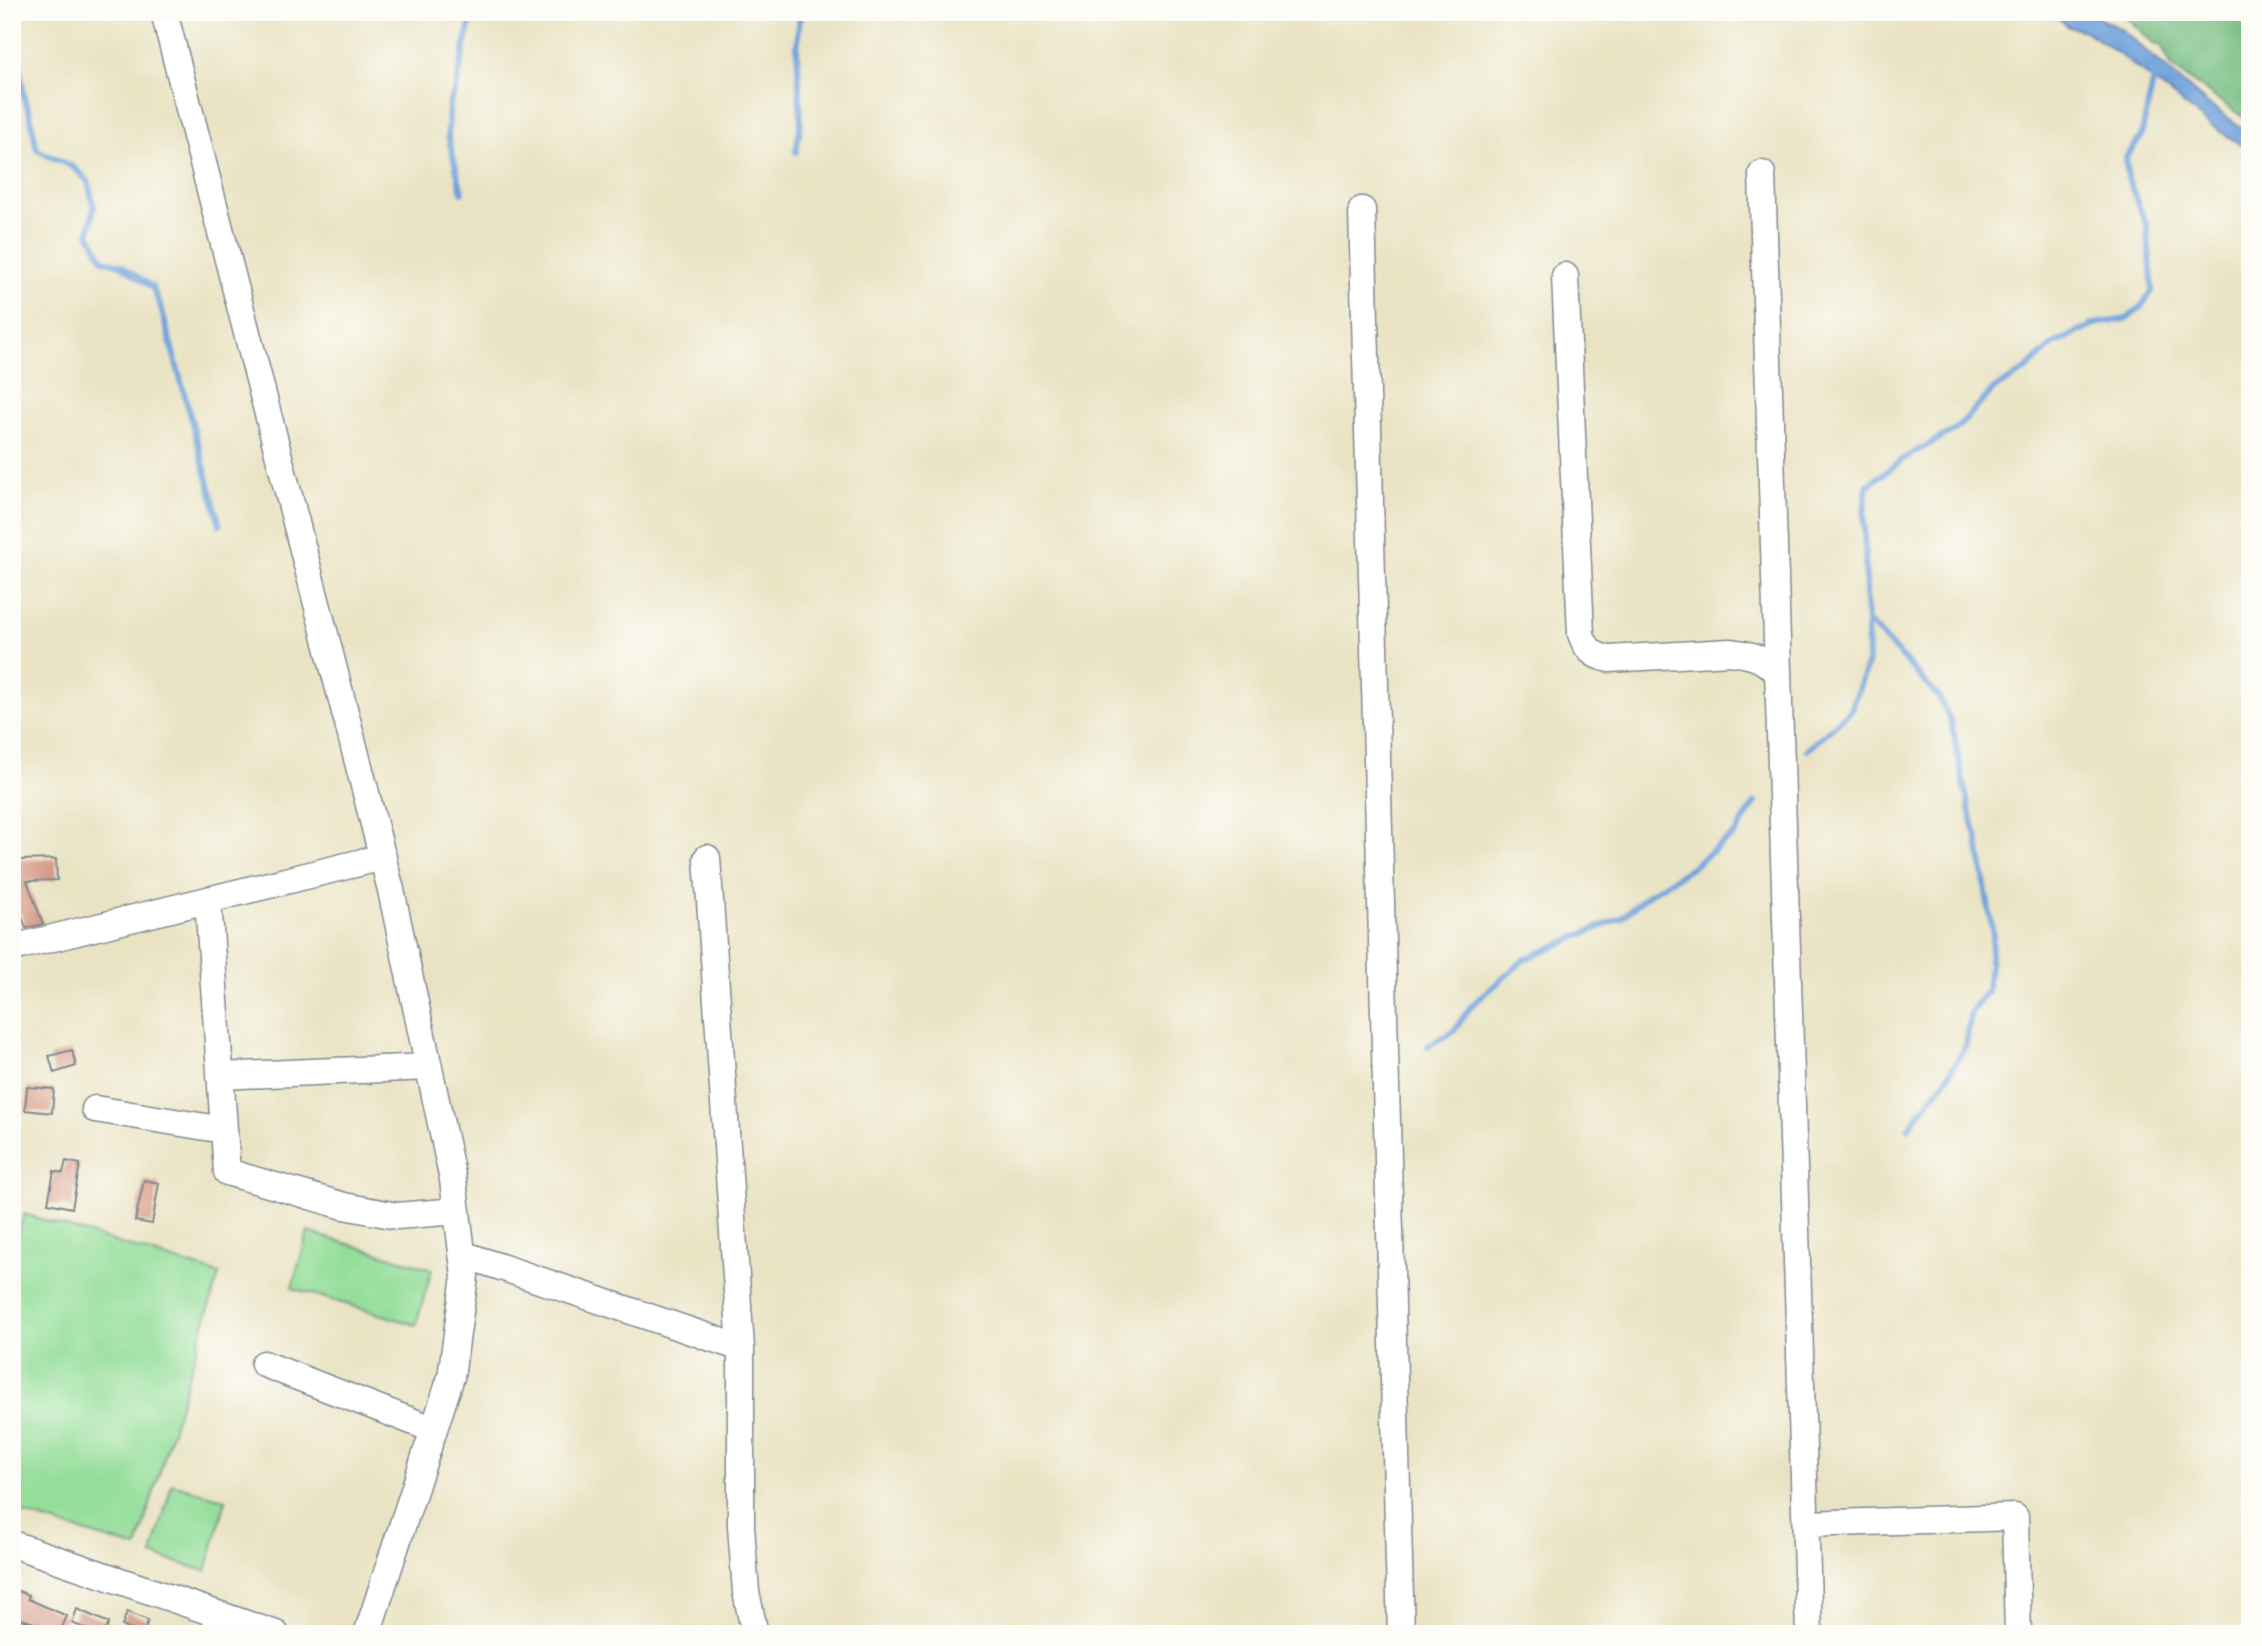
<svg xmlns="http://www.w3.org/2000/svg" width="2262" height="1646" viewBox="0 0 2262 1646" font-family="Mali,sans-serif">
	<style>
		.green { fill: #94de9a; stroke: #58867c; stroke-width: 2 }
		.forest { fill: #77bd82; stroke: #497670; stroke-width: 2 }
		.water { fill: #6fa2db; stroke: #45689c; stroke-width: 2 }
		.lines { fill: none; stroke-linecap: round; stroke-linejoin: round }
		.stream { stroke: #6fa2db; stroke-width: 6 }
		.building { fill: #d79986 }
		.minor-casing { stroke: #828990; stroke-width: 29 }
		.minor { stroke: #fff; stroke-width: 26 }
	</style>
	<rect width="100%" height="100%" fill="#fdfcf7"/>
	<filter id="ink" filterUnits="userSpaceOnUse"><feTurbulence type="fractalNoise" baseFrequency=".0143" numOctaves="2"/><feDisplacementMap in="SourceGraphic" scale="14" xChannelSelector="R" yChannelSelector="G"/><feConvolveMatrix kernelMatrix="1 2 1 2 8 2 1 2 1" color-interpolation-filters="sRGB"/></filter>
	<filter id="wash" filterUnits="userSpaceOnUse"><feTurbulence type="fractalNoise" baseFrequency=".00686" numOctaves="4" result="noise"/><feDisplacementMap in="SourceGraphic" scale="28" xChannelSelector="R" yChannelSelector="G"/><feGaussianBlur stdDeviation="1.57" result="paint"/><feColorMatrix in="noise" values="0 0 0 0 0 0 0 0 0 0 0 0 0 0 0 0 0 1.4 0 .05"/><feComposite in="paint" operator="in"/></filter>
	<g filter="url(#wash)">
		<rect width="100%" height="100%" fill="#e9e3c3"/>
		<path class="green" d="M24 1214 219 1274 137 1548 12 1510V1252Z
			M308 1232 432 1269 416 1325 292 1288Z
			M172 1484 226 1500 206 1571 152 1555Z"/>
		<path class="forest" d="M2121 12H2250V122L2172 67 2161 45 2154 44Z"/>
		<path class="water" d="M1716 12H1804C1780 21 1739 23 1716 12Z
			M2050 12H2086L2121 29 2205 102 2250 133V151L2210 125 2119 54 2085 31 2069 27Z"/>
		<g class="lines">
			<path class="stream" d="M12 12 24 98 30 114 37 150 73 167 88 181 94 208 89 233 103 260 121 265 152 287 160 304 220 525
				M796 152 801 121 797 48 800 12
				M462 192 448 136 449 104 455 91 470 23 469 12
				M1867 620 1939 697 1951 722 1970 813 1977 836 1993 935 1987 991 1971 1012 1966 1045 1945 1081 1908 1128
				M1807 750 1851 710 1868 662 1864 515 1867 486 1903 459 1956 429 1994 389 2024 371 2052 345 2094 324 2127 319 2140 308 2153 290 2147 227 2128 179 2126 157 2141 137 2155 74
				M1428 1046 1454 1031 1471 1006 1525 959 1621 918 1649 894 1688 870 1736 833 1755 803"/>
		</g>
		<g id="blocks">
			<path class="building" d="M56 859 57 880 27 881 43 924 26 928 17 904 19 903 18 860Z
				M72 1050 76 1066 54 1073 49 1056Z
				M27 1087 54 1089 52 1113 25 1110Z
				M66 1161 80 1164 72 1208 48 1203 54 1171 63 1173Z
				M144 1180 159 1183 152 1224 135 1221Z
				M12 1589 29 1595 28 1599 67 1616 59 1634H34L38 1624 21 1619 17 1634H12Z
				M77 1609 109 1623 104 1634H98L72 1623Z
				M127 1612 148 1620 144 1634 122 1626Z"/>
		</g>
	</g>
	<g filter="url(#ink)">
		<use href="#blocks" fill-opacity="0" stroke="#828990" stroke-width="2"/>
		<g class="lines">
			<g class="minor-casing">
				<path id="minor" d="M164 12 391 890 453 1180 465 1276 451 1377 367 1634
					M1762 174 1809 1634
					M1362 210 1401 1634
					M1565 276 1581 634C1586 649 1593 656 1609 659L1730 652C1750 654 1766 658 1778 675
					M707 858 741 1348V1526L746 1592 755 1634
					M208 900 227 1172 344 1206 397 1216 457 1211
					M12 948 383 857
					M220 1076 429 1067
					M95 1109 224 1130
					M462 1254 741 1348
					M264 1364 432 1429
					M1806 1524 2015 1517 2018 1634
					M12 1544 276 1634"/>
			</g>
			<use href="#minor" class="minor"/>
		</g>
	</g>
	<rect width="2262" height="1646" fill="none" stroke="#fdfcf7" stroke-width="42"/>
</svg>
